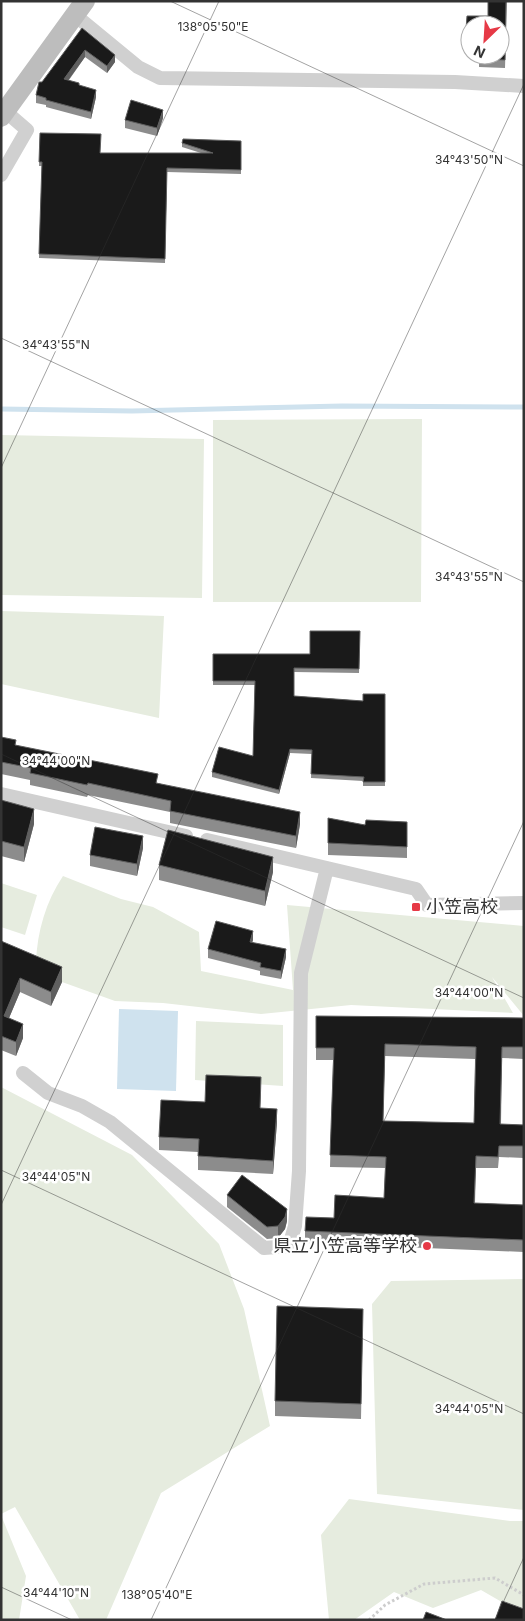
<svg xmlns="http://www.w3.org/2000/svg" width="525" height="1621" viewBox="0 0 525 1621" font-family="Inter,'Noto Sans JP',sans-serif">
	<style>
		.green { fill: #e6ecdf }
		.water { fill: #cfe2ee }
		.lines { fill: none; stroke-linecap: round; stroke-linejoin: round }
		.stream { stroke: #cfe2ee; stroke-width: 5 }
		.path { stroke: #cdcdcd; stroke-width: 3; stroke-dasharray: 2.5 2.5; stroke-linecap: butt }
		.minor { stroke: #d0d0d0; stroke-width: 14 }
		.secondary { stroke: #bdbdbd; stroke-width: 20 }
		.wall { fill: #8c8c8c; fill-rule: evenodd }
		.shaded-wall { fill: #5f5f5f }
		.building { fill: #1a1a1a; stroke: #5f5f5f; fill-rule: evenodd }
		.ticks { fill: none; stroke: #333; stroke-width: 1; stroke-opacity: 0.45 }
		.poi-dot { fill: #e63946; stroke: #fff; stroke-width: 2 }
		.labels { text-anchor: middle; stroke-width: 5; stroke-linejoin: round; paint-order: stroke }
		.poi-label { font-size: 18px; fill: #333; stroke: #fff; text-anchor: start }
		.ticks-label { font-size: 12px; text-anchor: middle; fill: #333; stroke: #fff; stroke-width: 5; stroke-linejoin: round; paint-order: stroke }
	</style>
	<rect width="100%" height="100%" fill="#fff"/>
	<path class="green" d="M422 419 421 602H213V420Z
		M1 435 204 439 202 598 1 595Z
		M1 611 164 616 159 718 1 684Z
		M63 876 121 899 153 907 199 932 201 971 293 990 287 905 524 926V1016L492 977 513 1013 351 1005 261 1014 163 1003 115 1001 62 982 36 962C37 932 46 901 63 876Z
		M1 883 37 895 25 935 1 927Z
		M196 1021 283 1025V1086L195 1080Z
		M1 1087 132 1155 219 1244 244 1309 270 1426 161 1493 106 1620H80L15 1507 1 1514Z
		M524 1279V1510L377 1494 372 1304 391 1281Z
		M349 1499 510 1521H524V1615L481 1590 433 1608 394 1592 354 1620H329L321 1535Z
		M1 1515 26 1576 19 1620H1Z"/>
	<path class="water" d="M119 1009 178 1011 176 1091 117 1089Z"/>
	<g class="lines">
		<path class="stream" d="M1 409 132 411 342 406 524 407"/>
		<path class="path" d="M369 1620 385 1605 424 1584 495 1578 524 1595"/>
		<path class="minor" d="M76 16 138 67 160 78 455 82 524 86
			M1 175 27 130 5 111
			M1 794 186 836
			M207 840 416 889 427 905 524 903
			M23 1073 48 1093 82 1106 110 1122 264 1248 289 1246 295 1226 299 1171 301 973 327 868"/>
		<path class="secondary" d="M1 117 85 1"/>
	</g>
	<path class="wall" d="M507 1 505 68 479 67V55L500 25H470V36H466L467 16H488Z
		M82 28 115 62 107 73 85 57 69 80 79 85 96 97 91 119 46 107V105L36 103V95Z
		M163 118 157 136 125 128V120Z
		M40 133 100 153H201L182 147V143L241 141V174L167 172 165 263 39 258 42 166H39Z
		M360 631 359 673 294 672V696L363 701 385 694V786H363V781L311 778 312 754 290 753 279 794 212 777V772L253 756 255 685H213V654H310Z
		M1 737 16 745 158 783 300 824 296 848 170 823V812L88 795 87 797 30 785V780L1 774Z
		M1 800 34 824 24 862 1 856Z
		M328 818 365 825 407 822V858L328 855Z
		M143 848 137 876 90 866V855Z
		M159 865 273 872 265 906 159 880Z
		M253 940 252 942 286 957 281 979 260 975V971L208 958V949Z
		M1 941 62 982 51 1006 20 992 9 1018 23 1038 16 1056 1 1050Z
		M316 1016 524 1018V1059L502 1058 501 1124 524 1125V1158L499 1157 498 1168H476L475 1203 524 1205V1252L305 1243V1231L384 1198 385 1168 330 1167 333 1060H316ZM385 1056 475 1059 474 1123 383 1121Z
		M261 1090 260 1108 277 1122 273 1174 198 1170V1152L159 1150V1137L205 1102Z
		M227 1195 287 1221 285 1229 278 1238 267 1239 227 1207Z
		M363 1309 361 1419 275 1416V1401Z"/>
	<path class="shaded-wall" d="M85 50V57L64 86V79Z
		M115 55V62L107 73V66Z
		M96 90V97L91 119V112Z
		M163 110V118L157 136V128Z
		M290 749V753L279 794V790Z
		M34 809V824L24 862V847Z
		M300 812V824L296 848V836Z
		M143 836V848L137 876V864Z
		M273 857V872L265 906V891Z
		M253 931V940L250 950V942Z
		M286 949V957L281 979V971Z
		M62 967V982L51 1006V992Z
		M20 978V992L4 1030V1016Z
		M23 1024V1038L16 1056V1042Z
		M277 1109V1122L273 1174V1161Z
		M287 1209V1221L285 1229 278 1238V1226Z"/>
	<path class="building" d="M488 1H506L505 60 479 59V55H500V25H470V29H466L467 16H488Z
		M82 28 115 55 107 66 85 50 64 79 79 83V85L96 90 91 112 46 100V98L36 95 39 82H42Z
		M131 100 163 110 157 128 125 120Z
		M40 133 101 134 100 153H213L182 143 183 139 241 141V170L167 168 165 259 39 254 42 162H39Z
		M310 631H360L359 669 294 668V696L363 701V694H385V782H363L364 777 311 774 312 750 290 749 279 790 212 772 219 747 253 756 255 681H213V654H310Z
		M1 737 16 740 15 745 158 774 156 783 300 812 296 836 170 811 171 801 88 783 87 785 30 773 31 768 1 762Z
		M1 800 34 809 24 847 1 841Z
		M328 818 365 825 366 820 407 822V847L328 843Z
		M95 827 143 836 137 864 90 855Z
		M168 830 273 857 265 891 159 865Z
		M216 921 253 931 250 942 286 949 281 971 260 967 261 963 208 949Z
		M1 941 62 967 51 992 20 978 4 1016 23 1024 16 1042 1 1036Z
		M316 1016 524 1018V1047H502L500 1124 524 1125V1146H499L498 1157 476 1156 474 1203 524 1205V1240L305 1231 306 1217 334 1218 335 1195 384 1198 386 1157 330 1155 334 1048H316ZM385 1044 476 1047 474 1123 383 1121Z
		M206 1075 261 1077 260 1108 277 1109 273 1161 198 1156 199 1139 159 1137 161 1100 205 1102Z
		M242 1175 287 1209 285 1217 278 1226 267 1227 227 1195Z
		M277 1306 363 1309 361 1404 275 1401Z
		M502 1601 524 1609V1620H495Z
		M426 1612 447 1620H423Z"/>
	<path class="ticks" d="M170 1 524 166M1 338 524 582M1 468 219 1M1 754 524 998M1 1170 524 1414M1 1205 524 84M1 1587 72 1620M151 1620 524 821M495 1620 524 1557"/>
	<g class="poi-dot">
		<rect x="411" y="902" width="10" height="10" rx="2.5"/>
		<circle cx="427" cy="1246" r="5"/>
	</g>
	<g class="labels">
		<g class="poi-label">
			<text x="426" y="913">小笠高校</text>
			<text x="417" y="1252" text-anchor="end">県立小笠高等学校</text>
		</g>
	</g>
	<g class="ticks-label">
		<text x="213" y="31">138°05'50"E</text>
		<text x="469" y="164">34°43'50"N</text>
		<text x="56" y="349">34°43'55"N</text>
		<text x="469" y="581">34°43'55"N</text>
		<text x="56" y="765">34°44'00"N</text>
		<text x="469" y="997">34°44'00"N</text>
		<text x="56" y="1181">34°44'05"N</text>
		<text x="469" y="1413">34°44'05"N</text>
		<text x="56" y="1597">34°44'10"N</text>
		<text x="157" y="1599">138°05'40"E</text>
	</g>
	<rect width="525" height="1621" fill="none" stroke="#333333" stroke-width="5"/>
	<g transform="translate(485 40) rotate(205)"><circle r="24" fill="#ffffff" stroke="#adadad"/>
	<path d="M0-4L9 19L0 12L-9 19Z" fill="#e63946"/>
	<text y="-8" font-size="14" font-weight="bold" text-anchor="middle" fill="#333333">N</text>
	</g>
</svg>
